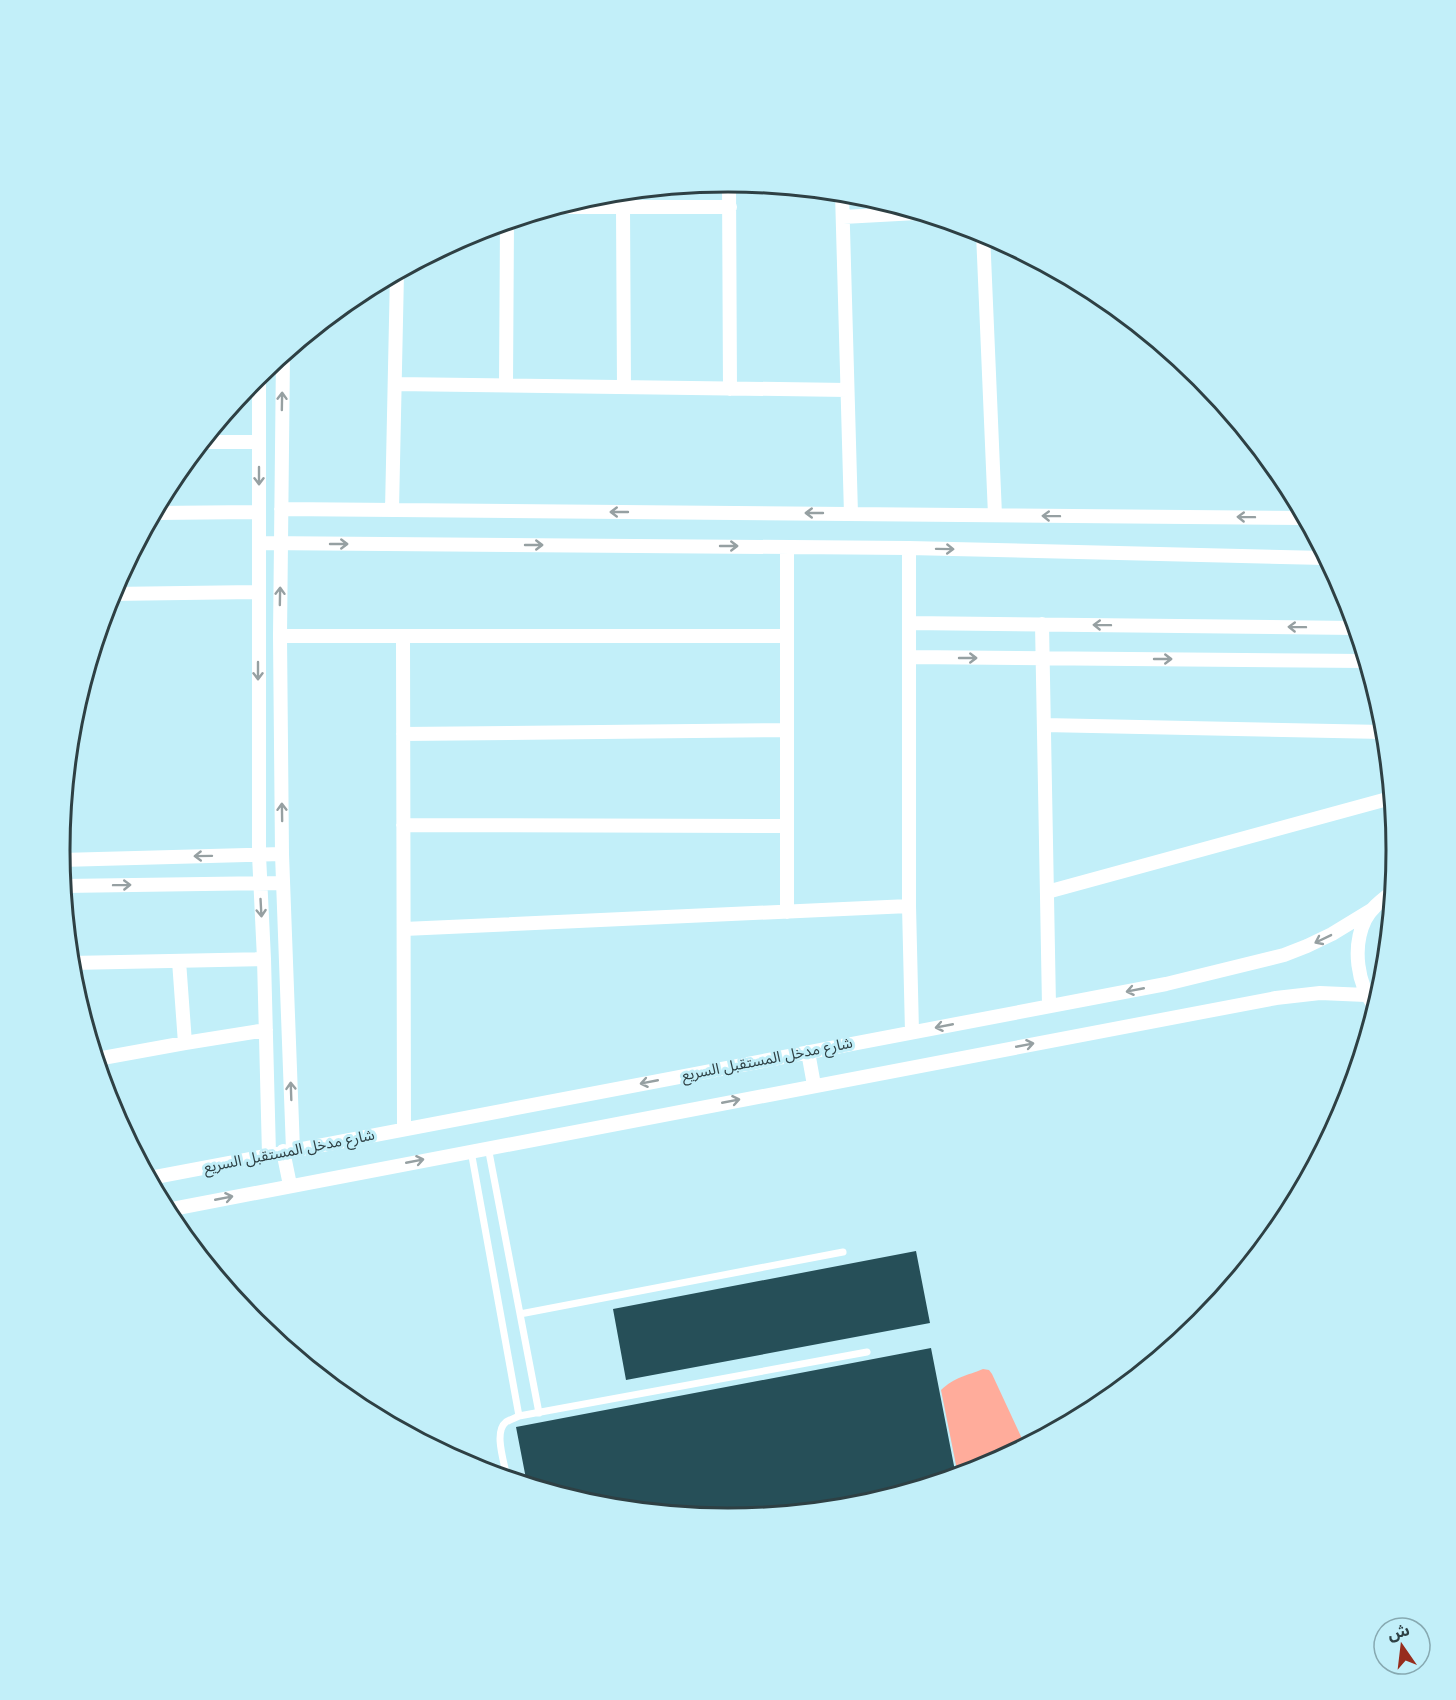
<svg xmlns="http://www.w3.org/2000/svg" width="1456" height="1700" viewBox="0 0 1456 1700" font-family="Inter,'Noto Sans Arabic',sans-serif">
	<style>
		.green { fill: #ffac9b }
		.building { fill: #264f58 }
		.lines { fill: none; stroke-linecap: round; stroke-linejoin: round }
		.lane { stroke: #fff; stroke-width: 7 }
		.street { stroke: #fff; stroke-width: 14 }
		.oneway { stroke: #96a0a2 }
		.labels { text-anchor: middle; stroke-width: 6; stroke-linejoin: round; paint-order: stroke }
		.street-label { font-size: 15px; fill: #2e4044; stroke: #c2eff9 }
		.rim { fill: none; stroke: #2e4044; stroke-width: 3 }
	</style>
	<rect width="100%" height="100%" fill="#c2eff9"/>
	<path class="green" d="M983 1369 989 1370 992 1374 1025 1445 983 1467 958 1475 941 1390C955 1377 966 1376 983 1369Z"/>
	<path class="building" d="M916 1251 930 1323 626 1380 613 1309Z
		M931 1348 956 1476 858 1505 728 1518 597 1505 527 1484 516 1427Z"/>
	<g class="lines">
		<path class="lane" d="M488 1147 539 1413
			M471 1151 519 1416
			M520 1314 843 1252
			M507 1478C505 1464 493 1432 506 1422 509 1420 515 1418 519 1416L867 1352"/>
		<path class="street" d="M729 182 730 389
			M842 193 851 514
			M557 207H730
			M623 207 624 387
			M843 217 917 213
			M983 233 995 515
			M283 355 280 636 282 854 293 1150
			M259 375V855L264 959 269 1154
			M395 384 847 390
			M506 385 507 222
			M203 442H259
			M281 509 1304 518
			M392 510 397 273
			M155 513 259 512
			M259 543 909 548 1325 558
			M787 547V912
			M909 548V906L912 1032
			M111 594 258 592
			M909 623 1355 628
			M1042 624 1049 1006
			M280 636H787
			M403 637 404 1128
			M909 657 1365 661
			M1044 725 1384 732
			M403 734 787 730
			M403 825 787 826
			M61 860 282 854
			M63 886 283 883
			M1047 892 1391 798
			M404 929 909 906
			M179 961 185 1043
			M71 963 264 959
			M1375 1007C1357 984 1352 947 1365 920 1371 908 1382 900 1392 892
			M808 1052 814 1085
			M97 1059 185 1043 266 1030
			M283 1151 290 1185
			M150 1178 1166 984 1284 955 1307 946 1332 934 1373 909
			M167 1210 1276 998 1320 993 1366 995"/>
	</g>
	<defs><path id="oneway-shaft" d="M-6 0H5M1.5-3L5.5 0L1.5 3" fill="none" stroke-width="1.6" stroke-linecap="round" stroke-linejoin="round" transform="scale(1.5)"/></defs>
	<g class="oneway">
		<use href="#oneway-shaft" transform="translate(282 401) rotate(-89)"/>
		<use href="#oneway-shaft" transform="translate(259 476) rotate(90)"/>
		<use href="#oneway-shaft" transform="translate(619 512) rotate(-180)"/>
		<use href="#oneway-shaft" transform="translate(814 513) rotate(-180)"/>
		<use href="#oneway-shaft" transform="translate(1051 516) rotate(-179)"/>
		<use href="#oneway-shaft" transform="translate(1246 517) rotate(-179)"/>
		<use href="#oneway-shaft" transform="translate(339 544)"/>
		<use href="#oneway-shaft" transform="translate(534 545)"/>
		<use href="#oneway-shaft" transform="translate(729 546)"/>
		<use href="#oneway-shaft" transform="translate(945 549) rotate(1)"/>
		<use href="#oneway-shaft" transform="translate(280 596) rotate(-89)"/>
		<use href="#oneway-shaft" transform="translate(1102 625) rotate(-179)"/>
		<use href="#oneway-shaft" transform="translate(1297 627) rotate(-179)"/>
		<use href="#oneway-shaft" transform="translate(968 658)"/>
		<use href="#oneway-shaft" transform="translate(1163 659)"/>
		<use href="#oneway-shaft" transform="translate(258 671) rotate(90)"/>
		<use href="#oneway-shaft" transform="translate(282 812) rotate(-91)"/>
		<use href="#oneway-shaft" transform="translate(203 856) rotate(179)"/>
		<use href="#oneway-shaft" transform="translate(122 885) rotate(-1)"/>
		<use href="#oneway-shaft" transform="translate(261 908) rotate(87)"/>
		<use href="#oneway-shaft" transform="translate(1323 939) rotate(154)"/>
		<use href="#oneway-shaft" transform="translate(1135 990) rotate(169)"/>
		<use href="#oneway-shaft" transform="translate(944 1026) rotate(169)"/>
		<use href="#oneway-shaft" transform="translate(1025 1045) rotate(-11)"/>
		<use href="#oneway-shaft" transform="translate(649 1082) rotate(169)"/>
		<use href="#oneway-shaft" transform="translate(291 1091) rotate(-92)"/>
		<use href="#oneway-shaft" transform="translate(731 1101) rotate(-11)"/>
		<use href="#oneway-shaft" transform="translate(415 1161) rotate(-11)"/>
		<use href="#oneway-shaft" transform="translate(224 1198) rotate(-11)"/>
	</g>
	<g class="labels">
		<g class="street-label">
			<text transform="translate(767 1059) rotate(-11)" y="5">شارع مدخل المستقبل السريع</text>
			<text transform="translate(289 1151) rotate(-11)" y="5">شارع مدخل المستقبل السريع</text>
		</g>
	</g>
	<path d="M0 0H1456V1700H0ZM70 850a658 658 0 1 1 1316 0a658 658 0 1 1-1316 0Z" fill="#c2eff9" fill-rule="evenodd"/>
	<path class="rim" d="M70 850a658 658 0 1 1 1316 0a658 658 0 1 1-1316 0Z"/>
	<g transform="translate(1402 1646) rotate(346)"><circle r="28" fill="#c2eff9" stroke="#87a9b1" stroke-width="1.5"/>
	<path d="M0-4.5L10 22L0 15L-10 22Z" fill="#972d1d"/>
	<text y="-9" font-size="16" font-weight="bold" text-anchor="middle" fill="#2e4044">ش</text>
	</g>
</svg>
